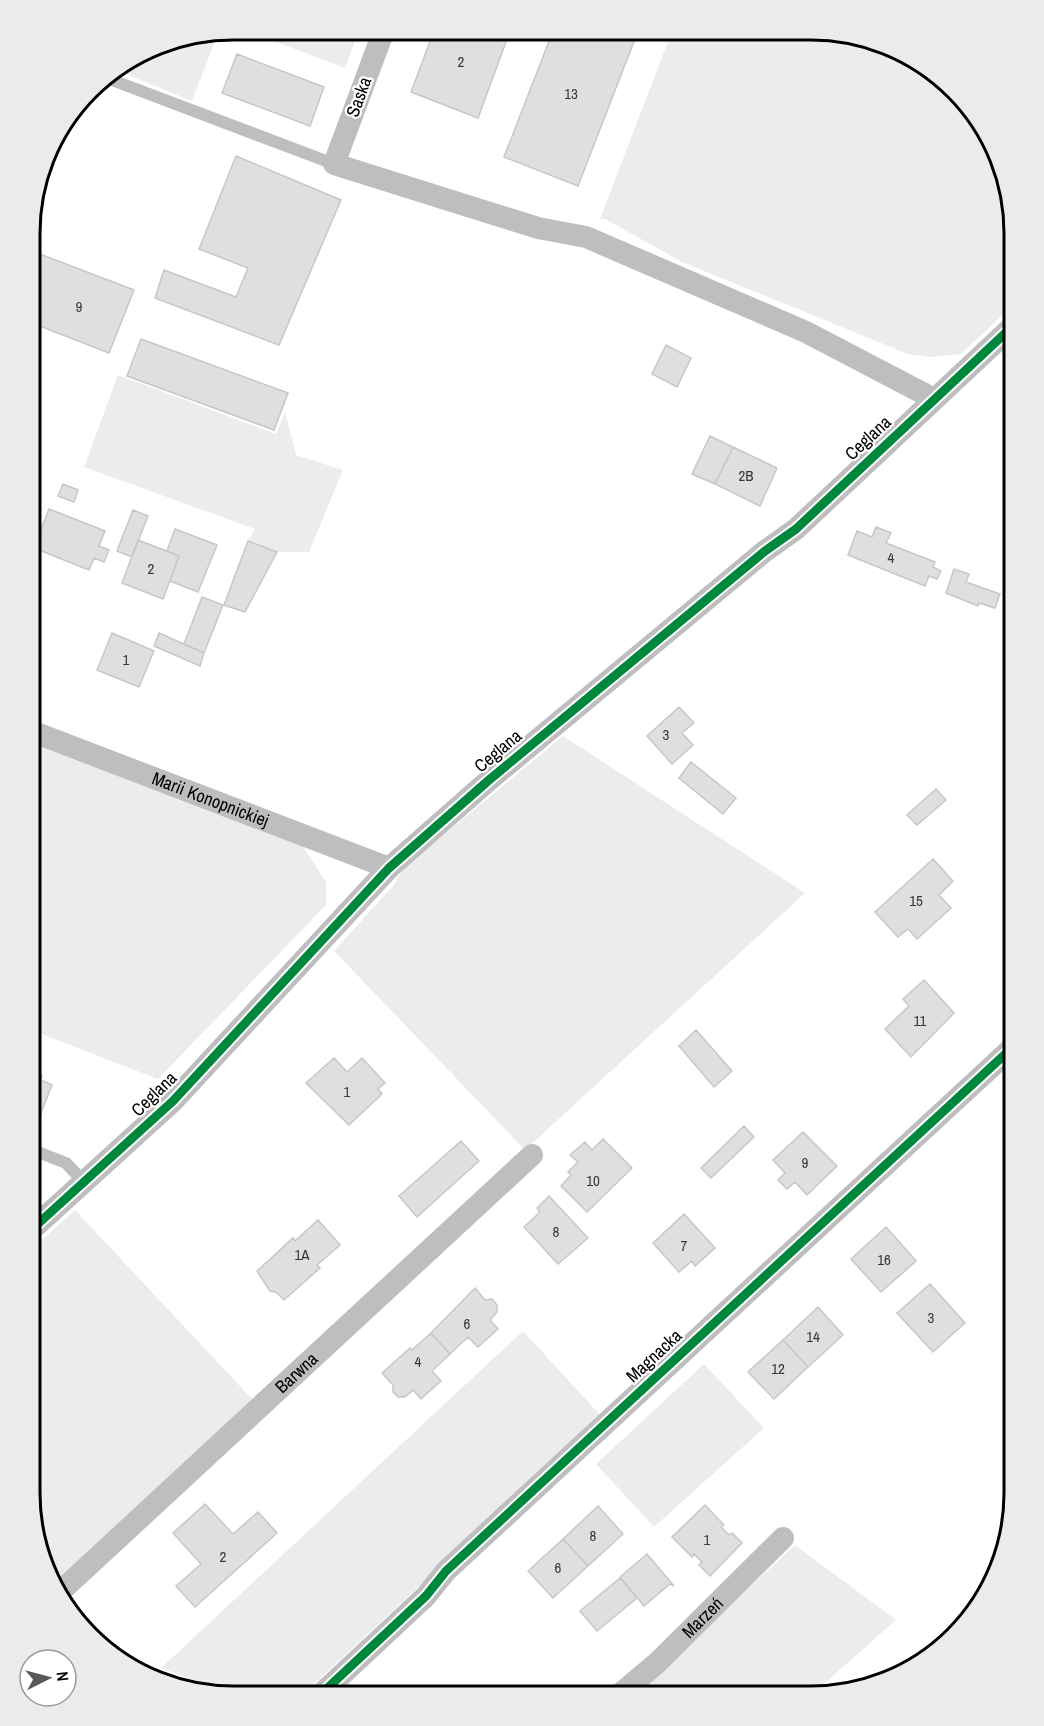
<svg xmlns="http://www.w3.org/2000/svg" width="1044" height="1726" viewBox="0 0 1044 1726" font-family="'Archivo Narrow',sans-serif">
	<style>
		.green { fill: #ececec }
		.building { fill: #dfdfdf; stroke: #c7c7c7; stroke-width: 1.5 }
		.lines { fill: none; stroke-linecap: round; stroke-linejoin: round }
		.lane { stroke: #bebebe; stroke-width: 12 }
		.street { stroke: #bebebe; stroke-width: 22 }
		.cycleway-casing { stroke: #fff; stroke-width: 13 }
		.cycleway { stroke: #00873e; stroke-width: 9 }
		.labels { text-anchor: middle; stroke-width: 4.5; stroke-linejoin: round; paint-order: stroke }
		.number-label { font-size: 15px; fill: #383838 }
		.street-label { font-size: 18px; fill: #000; stroke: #fff }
		.rim { fill: none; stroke: #000; stroke-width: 3 }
	</style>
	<rect width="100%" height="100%" fill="#fff"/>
	<path class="green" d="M245 30H359L345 68Z
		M672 31 838 32 935 72 999 156 1014 233V304L961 354 929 357 908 354 682 262 605 219H600Z
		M218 33 192 101 116 70 156 45Z
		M118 375 276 434 285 412 296 455 343 470 309 552H277L248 541 255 529 84 467Z
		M563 736 805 893 525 1150 334 951 393 886 405 867Z
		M31 740 297 837 326 882V905L158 1079 31 1030Z
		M75 1210 253 1400 55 1583 45 1570 30 1493V1251Z
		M523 1331 602 1417 302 1695 230 1694 161 1668Z
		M704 1364 764 1428 654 1527 596 1464Z
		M795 1545 896 1620 810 1696 634 1695Z"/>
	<path class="building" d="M434 31H510L478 118 411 92Z
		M553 31H638L578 186 504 157Z
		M237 54 324 87 310 126 222 93Z
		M236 156 341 200 279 345 155 298 164 270 236 297 248 268 199 249Z
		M32 251 134 290 109 353 32 323Z
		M141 339 288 393 274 430 127 376Z
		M666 345 691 358 677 387 652 374Z
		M710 436 733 447 715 484 692 474Z
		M733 447 777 468 760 506 715 484Z
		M63 484 78 490 74 502 58 496Z
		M49 509 105 531 99 546 109 550 104 562 94 558 89 570 34 548Z
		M133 510 148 516 132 557 117 551Z
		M876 527 891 533 886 543 935 562 933 567 941 571 937 579 929 576 925 586 848 555 857 531 872 537Z
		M175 529 217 545 198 592 170 581 179 556 167 551Z
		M138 540 179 556 163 599 122 583Z
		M248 541 277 552 245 612 224 605Z
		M954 569 969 574 966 582 1000 594 995 608 979 603 978 606 946 593Z
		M202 597 223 605 204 653 184 644Z
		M112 633 154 651 139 687 97 670Z
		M159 633 204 653 200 666 154 646Z
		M679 707 694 723 682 733 693 745 672 764 647 736Z
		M691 762 736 798 723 814 679 778Z
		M936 789 946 800 917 825 907 815Z
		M933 859 953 881 939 895 951 908 917 939 908 929 898 937 875 912Z
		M924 980 954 1013 911 1057 885 1029 909 1006 903 999Z
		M696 1030 732 1071 714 1087 679 1046Z
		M334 1058 347 1072 362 1058 385 1083 378 1089 382 1094 349 1125 306 1083Z
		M31 1072 42 1076 41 1080 52 1085 34 1131 30 1125Z
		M744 1126 754 1137 711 1178 701 1168Z
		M803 1132 837 1166 807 1195 795 1182 787 1189 778 1180 785 1173 773 1160Z
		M603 1139 632 1168 587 1212 561 1186 571 1175 568 1172 578 1162 570 1155 585 1142 592 1150Z
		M461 1141 479 1161 417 1217 399 1196Z
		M549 1196 588 1238 558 1264 524 1227 540 1212 537 1208Z
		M684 1214 715 1248 695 1266 692 1261 679 1272 653 1243Z
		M318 1220 340 1245 317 1265 320 1268 284 1300 276 1292 270 1291 257 1271 293 1238 295 1241Z
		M886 1227 916 1261 881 1292 851 1259Z
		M930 1284 965 1323 933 1352 897 1313Z
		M475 1288 485 1300 492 1299 497 1305V1312L490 1320 498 1329 478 1347 468 1337 450 1354 431 1333Z
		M818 1307 843 1335 808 1367 783 1340Z
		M431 1333 450 1354 432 1371 441 1381 421 1399 413 1390 405 1397H398L393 1392V1385L382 1373 410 1348 412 1350Z
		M783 1340 808 1367 774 1399 748 1372Z
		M205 1504 233 1534 258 1512 277 1533 195 1607 176 1586 201 1564 173 1533Z
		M705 1505 724 1525 721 1527 729 1535 732 1533 742 1543 710 1576 699 1565 702 1562 694 1554 692 1557 672 1537Z
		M598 1506 623 1534 588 1566 563 1539Z
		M563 1539 588 1566 553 1598 528 1571Z
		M647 1554 674 1586 670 1584 644 1606 620 1577Z
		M620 1578 637 1598 597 1631 580 1611Z"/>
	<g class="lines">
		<path class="lane" d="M104 77 334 164
			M30 1149 66 1163 84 1182"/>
		<g class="street">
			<path d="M384 30 334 164 538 228 586 237 806 332 934 399"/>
			<path id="s1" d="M31 731 389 868"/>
			<path d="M30 1231 173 1101 389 868 489 780 765 551 796 529 1014 325"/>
			<path id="s2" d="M61 1591 532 1155"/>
			<path d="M320 1695 426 1596 446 1571 1014 1046"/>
			<path id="s3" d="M619 1695 657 1663 783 1538"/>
		</g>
		<g class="cycleway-casing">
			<path id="cycleway" d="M30 1231 173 1101 389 868 489 780 765 551 796 529 1014 325
				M320 1695 426 1596 446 1571 1014 1046"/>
		</g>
		<use href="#cycleway" class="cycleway"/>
	</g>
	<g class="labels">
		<g class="number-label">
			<text x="461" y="67">2</text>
			<text x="571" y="99">13</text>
			<text x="79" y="312">9</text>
			<text x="746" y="481">2B</text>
			<text x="891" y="563">4</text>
			<text x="151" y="574">2</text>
			<text x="126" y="665">1</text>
			<text x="666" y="740">3</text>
			<text x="916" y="906">15</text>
			<text x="920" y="1026">11</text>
			<text x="347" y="1097">1</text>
			<text x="805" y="1168">9</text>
			<text x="593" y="1186">10</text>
			<text x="556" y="1237">8</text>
			<text x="684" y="1251">7</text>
			<text x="302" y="1260">1A</text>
			<text x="884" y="1265">16</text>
			<text x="931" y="1323">3</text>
			<text x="467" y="1329">6</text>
			<text x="813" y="1342">14</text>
			<text x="418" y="1367">4</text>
			<text x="778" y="1374">12</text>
			<text x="593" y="1541">8</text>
			<text x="707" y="1545">1</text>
			<text x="223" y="1562">2</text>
			<text x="558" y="1573">6</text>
		</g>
		<g class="street-label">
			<text transform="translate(359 97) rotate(-70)" y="6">Saska</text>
			<text transform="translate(868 438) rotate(-43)" y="6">Ceglana</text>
			<text transform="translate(498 751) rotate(-40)" y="6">Ceglana</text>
			<text dy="6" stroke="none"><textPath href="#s1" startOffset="192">Marii Konopnickiej</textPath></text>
			<text transform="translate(154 1094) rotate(-44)" y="6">Ceglana</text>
			<text transform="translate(654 1356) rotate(-43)" y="6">Magnacka</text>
			<text dy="6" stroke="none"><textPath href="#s2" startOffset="321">Barwna</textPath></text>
			<text dy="6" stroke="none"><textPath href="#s3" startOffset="114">Marzeń</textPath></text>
		</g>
	</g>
	<path d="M0 0H1044V1726H0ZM233 40H811A193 193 0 0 1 1004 233V1493A193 193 0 0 1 811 1686H233A193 193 0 0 1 40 1493V233A193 193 0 0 1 233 40Z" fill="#ebebeb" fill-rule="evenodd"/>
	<path class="rim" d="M233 40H811A193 193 0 0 1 1004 233V1493A193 193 0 0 1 811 1686H233A193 193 0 0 1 40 1493V233A193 193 0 0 1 233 40Z"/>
	<g transform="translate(48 1678) rotate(84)"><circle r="28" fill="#ffffff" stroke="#999999" stroke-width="1.5"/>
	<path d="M0-4.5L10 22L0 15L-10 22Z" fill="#595959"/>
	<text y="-9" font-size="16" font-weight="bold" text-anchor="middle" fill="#000000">N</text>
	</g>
</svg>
